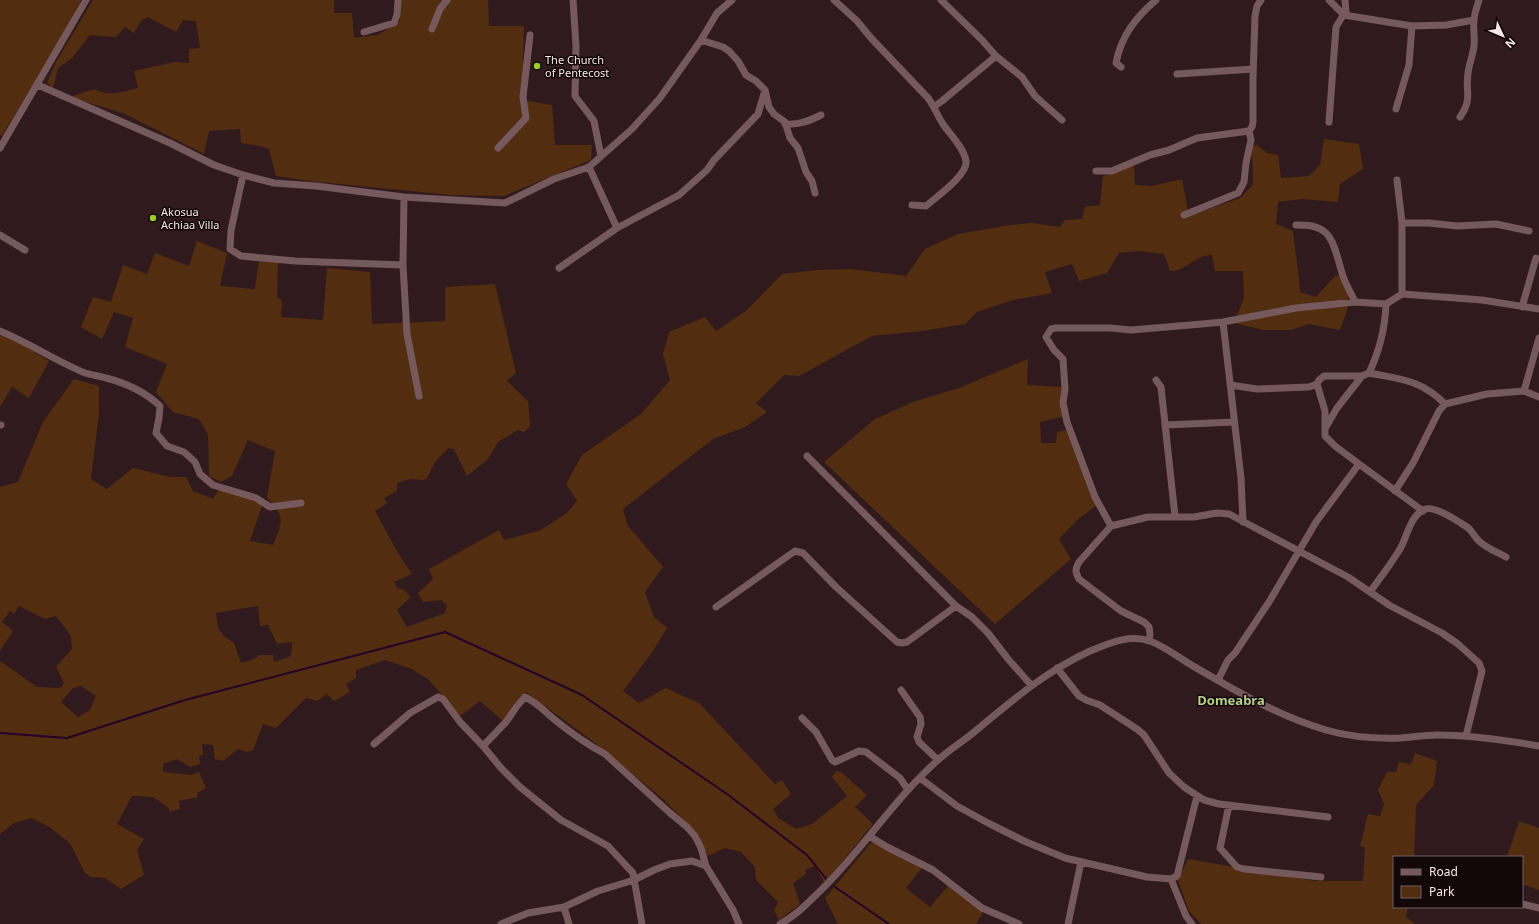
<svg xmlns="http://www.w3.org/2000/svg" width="1539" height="924" viewBox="0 0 1539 924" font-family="'Noto Sans',sans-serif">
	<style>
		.green { fill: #522d0f; fill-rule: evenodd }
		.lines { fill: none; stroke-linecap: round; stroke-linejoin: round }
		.stream { stroke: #270029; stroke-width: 2 }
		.minor { stroke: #76595c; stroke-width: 7 }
		.poi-dot { fill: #9fca2c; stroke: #120809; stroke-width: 1.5 }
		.labels { text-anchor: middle; stroke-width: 3; stroke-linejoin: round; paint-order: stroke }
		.poi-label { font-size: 11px; fill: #f8e7e9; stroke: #120809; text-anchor: start }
		.quarter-label { font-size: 13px; font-weight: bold; fill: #b6cf87; stroke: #120809 }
	</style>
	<rect width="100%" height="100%" fill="#311a1d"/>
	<path class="green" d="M0 0H81L57 45 2 136 0 135Z
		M93 0H334V13H352L354 38 378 35 400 21 401 0H488L489 26H524L522 100 552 105 555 145H592L591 160 504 196 451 195 309 181 276 176 269 149 260 146 241 143 240 129 209 131 204 154 125 114 70 97 94 89C109 97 123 92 138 88L134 71 174 62 189 63V49L200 48 196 21 183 20 176 32 148 17 141 21 134 33 125 27 116 37 90 35 72 58 58 68 53 88 47 83 56 62Z
		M1324 139 1359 144 1363 169 1340 184 1338 202 1302 199 1278 202 1276 224 1293 231C1295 252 1299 272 1300 292L1316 297 1335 276 1341 275C1353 300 1349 305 1340 330L1309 324 1291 330H1263L1234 323 1244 298 1243 271H1215L1212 255C1194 255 1187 271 1170 271L1164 254 1138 251 1119 253 1107 273 1079 281 1072 264 1045 272 1052 293 1013 300 977 312 965 324 922 331 872 336 799 376 784 375 756 403 767 412 745 427 713 439 623 509 628 526 663 567 645 592 654 617 667 628 653 651 623 691 639 703 666 688 699 703 775 784 782 780 791 794 773 809 778 818 796 829 812 824 847 796 832 777 836 771 841 772 867 795 855 807 873 824 836 869 824 882 815 866 805 870 806 874 793 883 800 904 779 920 774 910 778 902 756 880 755 867 741 852 725 848 708 856 697 833 662 798 594 742 526 692 515 702 503 721 480 701 460 716 429 680 412 669 385 660 356 670V678L346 684 350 692 334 701 327 694 317 701 306 698 276 728 263 724 253 750 247 752 238 749 223 761 215 759 213 745 202 744 203 755 199 756 200 764 190 767 177 759 163 764V772L191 775 199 772 206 788 197 793 198 797 179 801 180 809 169 812V808L153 797 132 796 117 824 144 839 137 850 144 875 121 889 105 878 91 877 85 873 70 843 49 827 32 818 14 823 0 834V661L37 687 61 688 64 683 56 667 72 649 71 636 56 616 45 619 19 606 14 614 10 611 2 622 13 631 0 651V487L18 482 43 422 74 379 99 386V413L91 479 107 489 133 468 170 477H186L193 491 213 499 219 489 251 498 262 506 250 541 273 545C282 522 286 517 267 498L275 451 248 440 232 476 221 482 209 476 208 434 199 419 173 412 156 392 167 364 125 347 133 318 114 312 102 339 81 327 93 297 111 302 123 265 147 274 155 253 189 266 197 241 227 253 220 286 255 289 259 260 278 263 277 297 282 300 281 317 323 320 327 268 370 272 372 324 445 321V287L495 284 516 373 507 381 528 401 530 426 524 432 518 430 498 442 488 459 467 476 454 449 448 448 435 462 427 478 423 480 410 479 397 483V491L384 498 387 503 375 511 398 553 412 574 394 582 396 587 404 590 411 597 397 610 407 627 445 613 447 605 441 600 423 602 418 593 433 579 429 569 499 530 504 540 541 530 567 513 577 501 566 484 582 455 641 414 670 380 663 354 669 332 705 317 716 331 746 311 782 274 818 270 851 269 906 276 925 249 958 234 1010 225 1032 223 1060 227 1065 220 1082 219 1085 207 1100 205 1103 176 1120 171 1134 164 1135 185 1152 186 1182 179 1189 216 1240 198 1253 185 1252 146 1257 145 1267 153 1278 155 1281 178 1309 176 1320 165ZM258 606 260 626 268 625 277 644 292 642 291 656 274 662 273 655H260L252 660 241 663 234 643 224 636 218 628 216 613ZM81 686 96 696 90 710 78 717 61 702 73 688Z
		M0 335 16 341 49 361 29 398 12 387 0 407Z
		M1028 359 1027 385 1061 387 1067 416 1040 422 1041 443H1056L1057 432 1068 430 1097 505 1077 520 1059 539 1071 559 995 624 824 462 875 419 913 402 959 388Z
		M1415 753 1437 761 1434 785 1416 805 1414 857H1394V907H1408L1406 917 1415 924H1201L1189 911 1178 880 1188 859 1315 881H1363L1365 848 1360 846 1368 814 1380 816 1384 804 1378 790 1387 772H1396L1399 762 1411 764Z
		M1519 821 1539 828V890L1522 884V857H1507Z
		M875 838 925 864 906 888 930 907 949 885 983 912 976 924H838L825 898Z"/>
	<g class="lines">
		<path class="stream" d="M0 733 67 738 185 700 445 632 582 695 727 794 807 855 827 880
			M835 887 889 924"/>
		<path class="minor" d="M573 0 576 46 575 96 594 121 601 156
			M834 0 857 21 871 38 928 98C935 107 938 118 945 127 952 136 964 149 966 161 968 175 936 197 926 206L912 205
			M941 0 982 40 996 56 1022 77 1035 96 1062 120
			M1329 0 1344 15 1412 26 1446 25 1474 20
			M1344 15 1346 12 1345 0
			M432 29 440 9 447 0
			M364 32 394 23 397 15 398 0
			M1121 67 1116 63C1121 36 1136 17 1156 0
			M1177 74 1253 69
			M38 85 170 143 214 165 243 175 274 183 316 186 404 197 505 203 554 179 589 167 632 129 660 98 701 40 717 13 732 0
			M765 90 769 107 774 114 785 122 790 138 798 148 806 172 812 181 815 193
			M935 106 942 101 996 56
			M1396 109 1409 65 1412 26
			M1460 117C1473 98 1465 93 1468 73 1469 64 1473 55 1474 46 1475 38 1473 29 1474 21 1474 14 1477 7 1479 0
			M1329 122 1336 27 1344 14
			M785 124C799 125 809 121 821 115
			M0 148 86 0
			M498 148 526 118 523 97 530 35
			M589 167 617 228
			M1096 171H1112L1150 155 1169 150 1197 138 1249 131
			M243 175 231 230 230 249 241 256 295 261 403 265
			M1397 180 1402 223V294L1482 300 1539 309
			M404 197 403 265 407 334 419 396
			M1184 215 1238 193 1244 182 1246 163 1251 140 1249 131 1252 127 1253 122V78L1255 16 1257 6 1261 0
			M1402 223H1429L1457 226 1496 224 1529 231
			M1296 225C1307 225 1317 225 1326 233 1335 241 1339 265 1343 276 1346 285 1351 293 1355 302
			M0 235 25 250
			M559 268 617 228 679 195 707 170 714 160 758 114 765 90 756 81 746 75 738 61 729 51 723 47 701 40
			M1522 307 1536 258
			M1223 322 1241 478 1243 522
			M0 331C29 343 56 361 85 373 92 375 99 376 106 378 126 383 145 392 160 406L159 418 156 433 167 446 184 452 195 462 200 474 213 485 256 498 270 507 301 503
			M1369 373C1400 379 1422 380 1445 404
			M1156 380 1161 387 1175 516
			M1317 384 1325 411V436L1335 446 1359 464
			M1230 385 1257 389 1309 387 1317 384 1319 380 1324 376H1362L1369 373C1380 350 1385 329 1386 304
			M1524 391 1539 338
			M0 425H1
			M1166 425 1234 422
			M1326 427 1337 408 1362 376
			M807 456 956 606 972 617 988 633 1008 659 1031 685
			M1395 491 1413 463 1439 411 1445 404 1487 394 1524 391 1539 397
			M1111 526 1095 497 1067 422 1063 403 1065 389 1063 359 1054 350 1046 337 1051 329 1055 328H1110L1131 330 1202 324 1223 322 1296 308 1355 302 1386 304 1402 294
			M1370 592C1380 578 1391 564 1400 549 1407 538 1410 514 1426 509 1436 506 1459 522 1467 527 1473 531 1474 537 1479 541 1486 548 1497 552 1506 557
			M716 607 795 551 803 553 836 587 897 642 902 643 907 642 956 606
			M1149 641 1150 634 1149 627 1144 622 1121 611 1079 579C1075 572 1075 569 1079 562L1111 526 1148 517H1194L1217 513 1229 514 1348 577 1389 605 1442 633 1458 644 1479 663 1482 671 1466 736
			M1057 668 1079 696 1086 700 1100 705 1137 729 1144 735 1169 773 1184 787 1204 800 1219 804 1328 817
			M1218 680 1228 660 1235 653 1269 602 1316 522 1359 464 1423 511
			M901 690 920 717 921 724 917 737 919 742 938 760
			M802 718 816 732 832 760 835 762 859 751 866 752 900 778 908 790
			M374 744 410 713 438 697 443 699 460 722 483 746 501 768 520 787 561 820 608 846 620 859 633 873 642 924
			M483 746 506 722 517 706 525 697C538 703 545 712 555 720 571 733 588 745 605 754L670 813 687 827 695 836 701 848 706 866 733 910 739 924
			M920 778 957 806 988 823 1024 841 1065 858 1147 877 1171 879 1177 876 1197 796
			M1229 805 1220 848 1237 867 1244 869 1321 877
			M869 836 887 847 933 870 982 908 1019 924
			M1171 879 1186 916 1192 924
			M1522 904 1539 908
			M564 907 569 924
			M501 924 528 913 564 907 598 891 634 880 654 870 670 864 692 861 706 866
			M780 924C795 916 806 905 818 893 861 852 893 800 938 760 949 750 962 742 973 733 1013 700 1043 673 1090 651 1110 643 1129 634 1150 641 1166 647 1179 658 1193 666 1234 690 1280 717 1326 730 1350 737 1376 739 1401 738 1413 737 1425 735 1437 735 1471 735 1505 740 1539 746
			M1068 924 1081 862"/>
	</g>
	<g class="poi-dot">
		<circle cx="537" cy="66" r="4"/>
		<circle cx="153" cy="218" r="4"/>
	</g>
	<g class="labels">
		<g class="poi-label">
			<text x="545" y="64">The Church<tspan x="545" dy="13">of Pentecost</tspan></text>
			<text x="161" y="216">Akosua<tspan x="161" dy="13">Achiaa Villa</tspan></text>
		</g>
		<g class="quarter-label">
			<text x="1231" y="705">Domeabra</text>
		</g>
	</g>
	<rect x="1393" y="856" width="130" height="52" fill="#120809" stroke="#6e6163"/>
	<rect x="1401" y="869" width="20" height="6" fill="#76595c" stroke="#6e6163"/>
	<text x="1429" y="876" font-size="12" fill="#f8e7e9">Road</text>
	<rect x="1401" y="886" width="20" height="12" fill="#522d0f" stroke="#6e6163"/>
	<text x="1429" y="896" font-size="12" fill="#f8e7e9">Park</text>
	<g transform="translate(1503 36) rotate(134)" stroke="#120809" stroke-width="3" paint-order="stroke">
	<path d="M0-3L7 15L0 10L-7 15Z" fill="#f8e7e9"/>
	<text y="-6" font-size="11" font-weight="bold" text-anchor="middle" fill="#f8e7e9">N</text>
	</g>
</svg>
